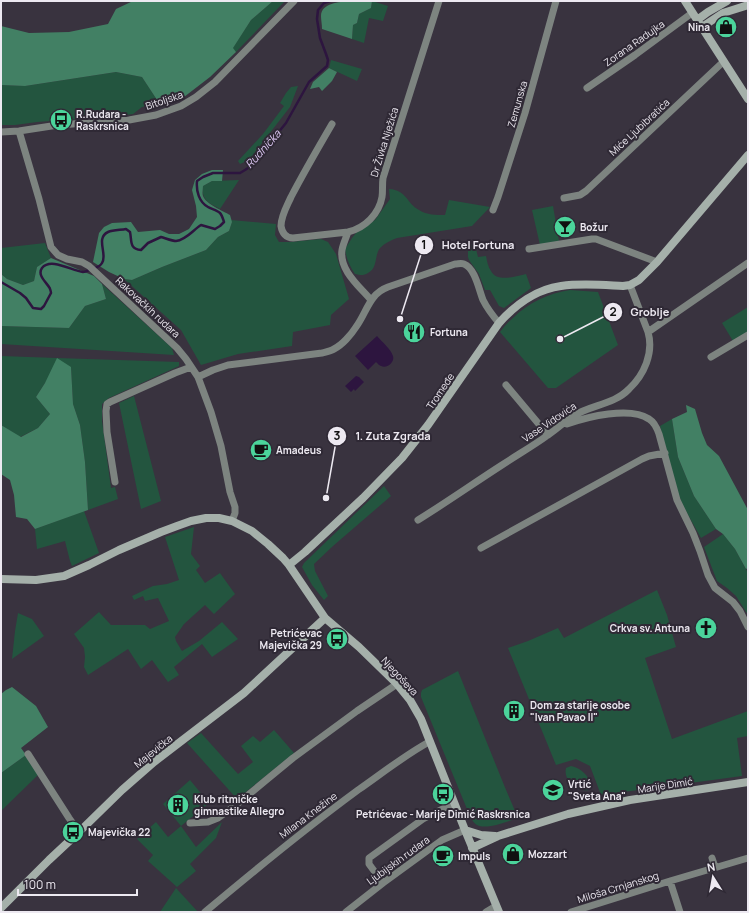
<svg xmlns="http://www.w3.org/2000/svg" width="749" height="913" viewBox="0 0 749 913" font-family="Manrope,sans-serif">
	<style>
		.green { fill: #23553f }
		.forest { fill: #428064 }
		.water { fill: #2d153f }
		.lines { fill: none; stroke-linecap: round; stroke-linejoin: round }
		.stream { stroke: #2d153f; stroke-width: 2.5 }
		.street { stroke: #7d8480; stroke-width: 7 }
		.secondary { stroke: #a5b0aa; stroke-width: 8 }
		.labels { text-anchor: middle; stroke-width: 4; stroke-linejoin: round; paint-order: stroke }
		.poi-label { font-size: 10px; font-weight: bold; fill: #ede9f1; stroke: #2f2935; text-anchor: start }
		.street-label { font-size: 10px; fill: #ede9f1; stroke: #2f2935 }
		.water-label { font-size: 11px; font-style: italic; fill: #dec8f5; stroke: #2f2935 }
		.leader { fill: none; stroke: #ede9f1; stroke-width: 1.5 }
		.callout-dot { fill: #ede9f1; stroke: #2f2935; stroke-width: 1.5 }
		.mark-label { font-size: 12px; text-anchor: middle; font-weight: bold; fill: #111 }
		.callout-label { font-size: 11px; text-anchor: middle; font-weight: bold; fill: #ede9f1; stroke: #2f2935; stroke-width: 4; stroke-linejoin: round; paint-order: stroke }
	</style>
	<rect width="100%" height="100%" fill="#39333f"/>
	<path class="green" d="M273 1H285L236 52 232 49 251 20Z
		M372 1 388 6 383 21 369 18 364 43 352 39 353 25 357 23 359 14 371 8Z
		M331 60 362 69 357 81 329 68Z
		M116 72 142 77 159 103 142 107 133 114 118 116 37 122 15 125H1V85L25 86Z
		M298 86 290 107 249 160 240 164 238 161 263 134 284 106 280 103 286 93 291 87Z
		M239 180 220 209C209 203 201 200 203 186L212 181Z
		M389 189C407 190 406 203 419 210 427 215 436 215 445 215L449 200 490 207 472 226 397 238C391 240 385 243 380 248 374 256 378 268 368 273 363 276 360 275 355 274 350 267 346 258 345 249L352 238 356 233 375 220 390 199Z
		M553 206 559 241 540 245 532 210Z
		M231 220 276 224 275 235 279 242H290L321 239 328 242 336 254 349 299 331 315 330 325 293 332 292 346 238 354 201 365 181 330 124 279 132 280 162 267 206 250 218 237 229 231 232 222Z
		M474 241 478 257 486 256C487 261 488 267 491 271 497 283 516 276 526 274L531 288 504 308 499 306 490 290H485L479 274 469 260 468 257V249Z
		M45 243 51 258 37 267 34 281 23 285 7 279 1 274V248Z
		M102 284 172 348 174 355 1 344V326L69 328 85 306 106 299Z
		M570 290 598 292 618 345 556 388H548L500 332C504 327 508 322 513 318 528 303 549 293 570 290Z
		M748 307V332L733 341 722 323Z
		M1 356 57 358 179 362V366L109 398 102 404V421L111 488 115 487 118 499 88 510 85 462 80 425 73 404 71 367 45 383 36 397 50 414 38 428 20 437 1 425Z
		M134 396 161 501 141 509 119 403Z
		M672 419 678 457 694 496 716 529 701 538 683 506 677 491 660 426Z
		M384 486 391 496 333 546 314 564 315 571 328 596 324 600 312 585 302 567 304 563Z
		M84 511 99 553 72 566 70 561 65 541 37 549 35 529Z
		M194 527 191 554 200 566 196 570 205 583 220 573 235 594 214 614 205 605 184 624 175 637 176 641 182 651 199 641 222 622 238 639 212 657 202 644 174 667 179 675 168 682 152 660 141 669 128 649 88 675 84 667 85 657 84 648 74 634 99 612 111 625H145L150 629 169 621 158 598 145 601 143 596 134 600 132 596 153 586 167 584 179 580 165 537Z
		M723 534 735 549 748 573V615L736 596 727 588 717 581 704 547Z
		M657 590 667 615 676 647 645 658 672 739 748 711V736L737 738 742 776 601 795 590 766 576 759 556 765 508 648 528 641 558 628 564 638Z
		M18 613 32 619 44 636 12 659 15 631Z
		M458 671 504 785 518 818C508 821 487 830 477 825 472 822 469 814 467 809L421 697V693L422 690Z
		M274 730 294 753 237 799 187 743 201 733 238 774 253 762 241 746 253 736 260 742Z
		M26 755 39 774 1 811V773Z
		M571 766C581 768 589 776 592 786L589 790C578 792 563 781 566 768Z
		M190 780 209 803 181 826 196 847 222 822 216 838 190 864 196 871 177 887 148 861 153 855 137 839 156 822 168 837 181 826 163 804Z
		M176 888 198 912H160Z"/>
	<path class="forest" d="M133 1H273L251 20 233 48 236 52 210 77 184 97 161 106 142 77 116 72 25 86 1 85V26L29 33 69 32 108 24 116 9Z
		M349 1H372L371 8 359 14 357 23 353 25 352 39 322 29C322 24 321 20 321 16 321 3 340 2 349 1Z
		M329 68 337 72 332 81 322 91 319 87 310 89 313 82Z
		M212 170H223L222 181H212L203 186C203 189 202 193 203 196 206 204 223 211 230 215L232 222 229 231 218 237 206 250 162 267 132 280 124 279 109 272 93 262 99 233 104 227 112 223 131 222 138 232 160 230 169 234H179L189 229 197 217 196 206 192 190 195 180 202 174Z
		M51 258 94 276 102 284 106 299 85 306 69 328 1 326V274L7 279 23 285 34 281 37 267Z
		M57 358 71 367 73 404 80 425 85 462 88 510 35 529 27 519 16 517 14 495 10 480 1 474V425L21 437 38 428 50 414 36 397 45 383Z
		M686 405 695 409 702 433 707 445 719 456 748 510V568L746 569 735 549 723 534 716 529 694 496 678 457 672 419 687 412Z
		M12 687 36 706 48 727 21 748 26 755 1 773V694L6 690Z"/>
	<path class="water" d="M377 336C382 342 391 349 393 356 395 362 387 369 381 366 380 366 377 363 376 362L368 370 355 356Z
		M356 376 359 377 364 382 355 391 354 389 351 392 345 386Z"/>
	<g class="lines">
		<path class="stream" d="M1 282 20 293 26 298 33 308 41 309 44 306 51 293C51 292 50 288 49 287 46 282 37 275 42 268 51 257 72 271 83 272 86 272 89 270 92 269 95 268 100 267 102 263 108 255 95 238 108 232 113 230 121 230 126 229L130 232C132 241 129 249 141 250L148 243 161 237C165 238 172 241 176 241 186 240 193 230 201 225L215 229 220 226 224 222C223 219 222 215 220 213 217 210 211 209 208 207 199 202 196 191 197 181L203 177 213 173H240L245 170 251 166 286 123 309 82 327 66 328 60 326 54 320 38 317 19 318 10 324 3 330 1"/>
		<path class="street" d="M587 88 635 55 692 13
			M332 124C318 148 304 172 291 197 287 206 281 216 281 226 282 233 286 238 293 238L348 232C365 228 379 214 382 197 383 191 382 185 383 178L439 1
			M19 131 39 199 51 247 58 255 67 259 82 262 89 266 177 348 186 359 198 377 211 412 221 446 230 492 235 507V513L232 521
			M1 132 19 131 58 125 129 120 156 115 181 106 196 97 215 82 294 1
			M564 198 580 195 586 191 723 62
			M493 210 498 197 525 113 556 1
			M348 232C346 238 343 244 342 250 339 270 359 286 371 300
			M529 249 592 239H596L657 262
			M648 332 748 263
			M711 357 748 335
			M198 377 213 370 228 365 322 353C326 352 331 351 334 349 342 345 351 335 356 327 367 312 369 294 388 287L455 264C458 264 461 263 464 264 475 268 479 290 483 300 487 308 493 316 499 323
			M506 385 548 435
			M567 424C587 417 630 406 649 419 654 422 657 428 659 434L677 500 693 533 700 551 708 575 715 588 733 602 740 611 748 627
			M115 482 107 432 106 411 107 404 110 402 175 373 191 367
			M418 520C447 502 474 483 502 465 517 455 533 446 548 435 557 429 565 421 575 415 591 405 615 404 629 389 644 375 654 353 648 332L630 285
			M481 548 642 459 649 456 665 453
			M28 754 69 818 79 832
			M190 823 208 822 218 818 236 805 265 781 293 758 357 711 397 684
			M712 858 715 867
			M670 881 680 912
			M383 883 369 864V858L423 819 454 803
			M205 912C255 870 305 829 358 790 381 774 405 755 429 742
			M346 912 383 883 442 840 465 830
			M486 912 496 906
			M571 912 670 881 748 858"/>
		<path class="secondary" d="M685 1 748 99
			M697 20 708 12 727 1
			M702 27 723 13 748 5
			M289 565 305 552 363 498 402 458 428 425 499 323C515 305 537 289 561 286 582 283 603 285 623 286L630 285 639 280 657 262 748 155
			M1 579 36 580 64 576 89 565 119 550 161 532 177 526 191 521 206 518H219L232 521 252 531 268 544 283 558 289 565 325 618 359 647 397 684 410 700 421 719 465 830 499 912
			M465 830 481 835 495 836
			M472 848 498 836 568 814 630 800 748 782
			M1 908 49 860 79 832 122 790 154 762 244 693 325 618"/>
	</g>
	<defs>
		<g id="shop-disc" transform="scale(1.15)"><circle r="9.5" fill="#4bd49b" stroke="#2f2935"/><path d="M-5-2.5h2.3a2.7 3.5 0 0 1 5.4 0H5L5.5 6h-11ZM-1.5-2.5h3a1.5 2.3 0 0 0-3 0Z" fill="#111"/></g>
		<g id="bus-disc" transform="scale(1.15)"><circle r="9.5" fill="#4bd49b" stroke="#2f2935"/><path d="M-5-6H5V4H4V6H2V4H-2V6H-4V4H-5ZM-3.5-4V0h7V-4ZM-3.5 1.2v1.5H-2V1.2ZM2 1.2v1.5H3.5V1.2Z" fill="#111"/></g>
		<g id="bar-disc" transform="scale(1.15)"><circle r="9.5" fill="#4bd49b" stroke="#2f2935"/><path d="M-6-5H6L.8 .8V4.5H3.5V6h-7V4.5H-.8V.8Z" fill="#111"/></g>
		<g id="restaurant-disc" transform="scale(1.15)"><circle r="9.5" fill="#4bd49b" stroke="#2f2935"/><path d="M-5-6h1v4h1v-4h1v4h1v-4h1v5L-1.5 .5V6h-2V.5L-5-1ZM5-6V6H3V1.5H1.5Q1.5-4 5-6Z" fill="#111"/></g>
		<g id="cafe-disc" transform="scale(1.15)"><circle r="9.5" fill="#4bd49b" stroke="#2f2935"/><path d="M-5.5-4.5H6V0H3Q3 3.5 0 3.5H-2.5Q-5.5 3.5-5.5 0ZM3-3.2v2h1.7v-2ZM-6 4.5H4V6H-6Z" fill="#111"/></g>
		<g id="church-disc" transform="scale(1.15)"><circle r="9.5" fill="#4bd49b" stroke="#2f2935"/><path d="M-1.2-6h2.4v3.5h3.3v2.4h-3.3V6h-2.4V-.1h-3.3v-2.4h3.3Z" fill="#111"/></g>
		<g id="building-disc" transform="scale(1.15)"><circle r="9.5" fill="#4bd49b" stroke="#2f2935"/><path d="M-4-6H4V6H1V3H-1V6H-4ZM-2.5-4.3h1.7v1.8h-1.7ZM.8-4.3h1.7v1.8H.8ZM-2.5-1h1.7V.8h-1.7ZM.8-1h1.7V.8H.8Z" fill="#111"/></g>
		<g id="school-disc" transform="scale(1.15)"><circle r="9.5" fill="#4bd49b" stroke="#2f2935"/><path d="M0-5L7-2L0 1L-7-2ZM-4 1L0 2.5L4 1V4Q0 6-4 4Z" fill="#111"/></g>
	</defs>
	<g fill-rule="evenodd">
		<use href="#shop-disc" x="726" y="27"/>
		<use href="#bus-disc" x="61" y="120"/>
		<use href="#bar-disc" x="565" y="227"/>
		<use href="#restaurant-disc" x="414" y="332"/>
		<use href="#cafe-disc" x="261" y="450"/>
		<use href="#church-disc" x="706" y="628"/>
		<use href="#bus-disc" x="337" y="639"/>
		<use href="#building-disc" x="514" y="711"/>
		<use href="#school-disc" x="553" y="790"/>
		<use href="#bus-disc" x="443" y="794"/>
		<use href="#building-disc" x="178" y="805"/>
		<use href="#bus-disc" x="73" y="832"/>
		<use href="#shop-disc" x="513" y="854"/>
		<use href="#cafe-disc" x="443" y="856"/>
	</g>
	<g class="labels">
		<g class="poi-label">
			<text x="710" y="31" text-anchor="end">Nina</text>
			<text x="76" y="118">R.Rudara -<tspan x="76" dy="12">Raskrsnica</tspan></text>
			<text x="580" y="231">Božur</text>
			<text x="430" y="336">Fortuna</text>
			<text x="276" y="454">Amadeus</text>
			<text x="690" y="632" text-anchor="end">Crkva sv. Antuna</text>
			<text x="322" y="637" text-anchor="end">Petrićevac<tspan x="322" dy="12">Majevička 29</tspan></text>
			<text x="530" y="709">Dom za starije osobe<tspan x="530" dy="12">"Ivan Pavao II"</tspan></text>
			<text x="568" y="788">Vrtić<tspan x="568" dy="12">"Sveta Ana"</tspan></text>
			<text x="194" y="803">Klub ritmičke<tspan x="194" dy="12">gimnastike Allegro</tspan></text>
			<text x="443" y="818" text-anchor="middle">Petrićevac - Marije Dimić Raskrsnica</text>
			<text x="88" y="836">Majevička 22</text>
			<text x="528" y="858">Mozzart</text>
			<text x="458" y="860">Impuls</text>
		</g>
		<g class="street-label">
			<text transform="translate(634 43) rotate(-35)" y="4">Zorana Radujka</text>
			<text transform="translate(164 100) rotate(-19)" y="4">Bitoljska</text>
			<text transform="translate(517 104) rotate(-74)" y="4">Zemunska</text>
			<text transform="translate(639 127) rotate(-43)" y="4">Miće Ljubibratića</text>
			<text transform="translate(384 142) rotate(-73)" y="4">Dr Živka Nježića</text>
			<text transform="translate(148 307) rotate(43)" y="4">Rakovačkih rudara</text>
			<text transform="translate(440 391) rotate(-56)" y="4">Tromeđe</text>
			<text transform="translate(549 422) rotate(-34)" y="4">Vase Vidovića</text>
			<text transform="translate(400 676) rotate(47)" y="4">Njegoševa</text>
			<text transform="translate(153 751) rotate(-39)" y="4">Majevička</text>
			<text transform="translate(665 785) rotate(-9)" y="4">Marije Dimić</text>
			<text transform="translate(308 815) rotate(-37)" y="4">Milana Knežine</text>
			<text transform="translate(398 860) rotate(-36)" y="4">Ljubijskih rudara</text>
			<text transform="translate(618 887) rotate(-17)" y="4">Miloša Crnjanskog</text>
		</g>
		<g class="water-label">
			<text transform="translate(263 149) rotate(-48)" y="4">Rudnička</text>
		</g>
	</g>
	<path class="leader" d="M400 319L424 245M560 339L613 312M326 498L337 436"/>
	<g class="callout-dot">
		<circle cx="400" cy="319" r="4"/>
		<circle cx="560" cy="339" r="4"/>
		<circle cx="326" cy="498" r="4"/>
		<circle cx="424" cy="245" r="10"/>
		<circle cx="613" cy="312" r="10"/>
		<circle cx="337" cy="436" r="10"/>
	</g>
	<g class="mark-label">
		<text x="424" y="249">1</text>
		<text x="613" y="316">2</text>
		<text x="337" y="440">3</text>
	</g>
	<g class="callout-label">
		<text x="478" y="249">Hotel Fortuna</text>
		<text x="650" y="316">Groblje</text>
		<text x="393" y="440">1. Zuta Zgrada</text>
	</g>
	<rect width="749" height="913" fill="none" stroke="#ede9f1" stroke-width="4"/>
	<g transform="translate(713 877) rotate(349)" stroke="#2f2935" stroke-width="3" paint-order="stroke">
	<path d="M0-3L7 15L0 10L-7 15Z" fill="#ede9f1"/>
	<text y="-6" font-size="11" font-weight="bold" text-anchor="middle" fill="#ede9f1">N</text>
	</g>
	<path d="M18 889v6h119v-6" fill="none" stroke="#ede9f1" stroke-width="2"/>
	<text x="24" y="889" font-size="12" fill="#ede9f1" stroke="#2f2935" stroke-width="3" paint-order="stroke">100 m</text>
</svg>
